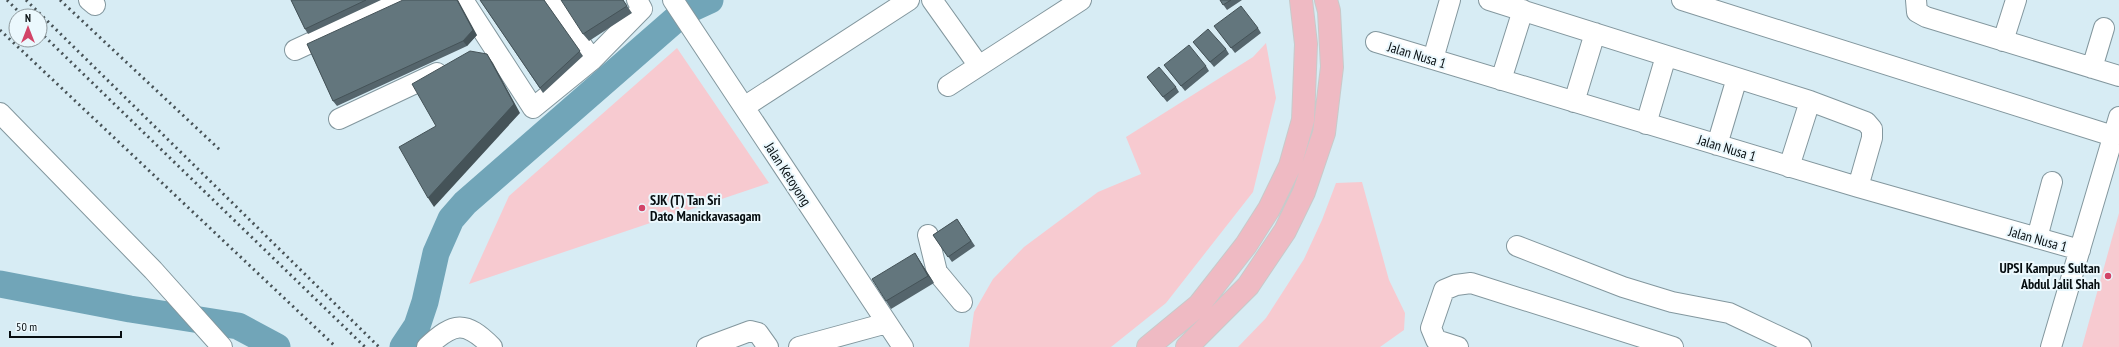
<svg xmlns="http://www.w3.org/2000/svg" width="2119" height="347" viewBox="0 0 2119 347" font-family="'PT Sans Narrow',sans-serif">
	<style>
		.grass { fill: #f7cad0 }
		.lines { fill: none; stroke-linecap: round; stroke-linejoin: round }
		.stream { stroke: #71a5b8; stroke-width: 4.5 }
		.river { stroke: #71a5b8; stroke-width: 27 }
		.minor-casing { stroke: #83979e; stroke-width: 22 }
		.major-casing { stroke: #c8caca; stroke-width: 24 }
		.minor { stroke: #fff; stroke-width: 20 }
		.major { stroke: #efbac3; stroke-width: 22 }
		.rail { stroke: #475256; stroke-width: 3; stroke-dasharray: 2 4; stroke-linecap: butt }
		.wall { fill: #55656c }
		.shaded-wall { fill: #455358 }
		.building { fill: #63767d; stroke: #455358 }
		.poi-dot { fill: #d24367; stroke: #ebf8fd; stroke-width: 1.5 }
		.labels { text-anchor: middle; stroke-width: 4; stroke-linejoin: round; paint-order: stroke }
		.street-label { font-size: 14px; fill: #060d10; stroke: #ebf8fd }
		.poi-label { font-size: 14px; font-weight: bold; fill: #060d10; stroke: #ebf8fd; text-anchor: start }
	</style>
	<rect width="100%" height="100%" fill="#d7ecf4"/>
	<path class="grass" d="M1266 43 1276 98 1253 192 1166 303 1111 347H969L974 312 993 279 1024 247 1098 192 1141 174 1126 137 1253 57Z
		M677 48 769 183 469 284 509 196Z
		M1362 182 1389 280 1405 313 1404 330 1380 347H1238L1266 318 1304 259 1322 220 1336 183Z
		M2119 213V347H2082Z"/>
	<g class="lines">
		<path class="stream" d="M701 0 703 3"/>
		<path class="river" d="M0 284 130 309 238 326 277 347
			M403 347 417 326 425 302 436 253 451 219 465 203 684 12 710 0"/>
		<g class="minor-casing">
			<path id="minor" d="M89 0 95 5
				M463 0 533 108 592 60 642 9 637 0
				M551 0 592 60
				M673 0 903 347
				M932 0 979 66
				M1489 0 1810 101 1866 122 1872 129V138L1858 187
				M1682 0 2113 136
				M1916 0 1917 12 1926 17 2119 76
				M2003 41 2016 0
				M1376 42 1858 187 2080 250
				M295 50 403 0
				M1433 59 1450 0
				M2092 68 2104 28
				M1501 80 1523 10
				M948 86 1081 0
				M1574 102 1595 33
				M744 107 909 0
				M0 113 153 270 222 347
				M339 119 437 73
				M1646 124 1666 56
				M1717 145 1737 78
				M1789 167 1810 101
				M928 235 937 272 962 302
				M2037 238 2052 182
				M1517 246 1623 287 1672 302 1729 313 1801 347
				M427 347C454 322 465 320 492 347
				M707 347 750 331 758 333 768 347
				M799 347 887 323
				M1458 347 1436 340 1431 328 1444 290 1456 285 1471 283 1673 347
				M2051 347 2119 117"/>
		</g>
		<g class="major-casing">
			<path id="major" d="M1148 347 1199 305 1246 245 1269 209 1290 166 1303 120 1306 44 1301 0
				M1187 347 1248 286 1285 231 1304 192 1324 133 1332 67 1329 11 1326 0"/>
		</g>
		<use href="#minor" class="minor"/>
		<use href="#major" class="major"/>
		<path class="rail" d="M7 0 23 16
			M26 0 379 347
			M60 0 220 150
			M0 30 336 347
			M40 32 365 347"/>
	</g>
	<path class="wall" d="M291 0H381L308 34 305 29Z
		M480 0H544L583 56 543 93Z
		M623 0 632 13 589 41 583 34Z
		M1220 0H1242L1227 10Z
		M1258 28 1261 33 1235 53 1218 31Z
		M477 35 467 46 337 106 333 101 307 44Z
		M1193 42 1226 49 1229 54 1214 67Z
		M1164 65 1206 66 1209 71 1185 91Z
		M1147 77 1176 87 1179 92 1167 102Z
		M957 219 975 246 952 262 933 235Z
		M915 253 934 283 891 309 886 301Z"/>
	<path class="shaded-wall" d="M457 0H458L477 35 467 46 463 41Z
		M487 54 493 63 520 113 434 207 428 198Z
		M915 253 920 261 934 283 928 276Z"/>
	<path class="building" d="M291 0H366L305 29Z
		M403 0H457L473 30 463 41 333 101 307 44Z
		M480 0H544L580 51 540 88Z
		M561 0H623L627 6 583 34Z
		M1220 0H1231L1223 5Z
		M1241 6 1258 28 1231 48 1214 26Z
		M1208 29 1226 49 1210 62 1193 42Z
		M1189 45 1206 66 1181 86 1164 65Z
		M470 51 487 54 514 104 428 198 399 147 436 126 412 84Z
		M1159 67 1176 87 1163 97 1147 77Z
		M957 219 971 241 948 257 933 235Z
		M915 253 928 276 886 301 872 279Z"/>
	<g class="poi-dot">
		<circle cx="642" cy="208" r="4"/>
		<circle cx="2108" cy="276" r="4"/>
	</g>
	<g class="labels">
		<g class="street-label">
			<text transform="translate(1417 55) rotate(17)" y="5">Jalan Nusa 1</text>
			<text transform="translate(1727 148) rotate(17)" y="5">Jalan Nusa 1</text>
			<text transform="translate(788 174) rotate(57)" y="5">Jalan Ketoyong</text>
			<text transform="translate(2038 239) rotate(16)" y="5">Jalan Nusa 1</text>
		</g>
		<g class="poi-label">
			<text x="650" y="205">SJK (T) Tan Sri<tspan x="650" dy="16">Dato Manickavasagam</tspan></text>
			<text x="2100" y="273" text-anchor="end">UPSI Kampus Sultan<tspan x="2100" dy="16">Abdul Jalil Shah</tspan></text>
		</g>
	</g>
	<g transform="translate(28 28)"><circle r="19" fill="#ebf8fd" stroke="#8f9a9e"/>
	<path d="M0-3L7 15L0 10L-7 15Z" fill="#d24367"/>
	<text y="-6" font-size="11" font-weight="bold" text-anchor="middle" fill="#060d10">N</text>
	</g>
	<path d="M10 331v6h111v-6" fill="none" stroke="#060d10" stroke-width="2"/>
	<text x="16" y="331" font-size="12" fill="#060d10" stroke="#ebf8fd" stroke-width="3" paint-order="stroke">50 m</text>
</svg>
